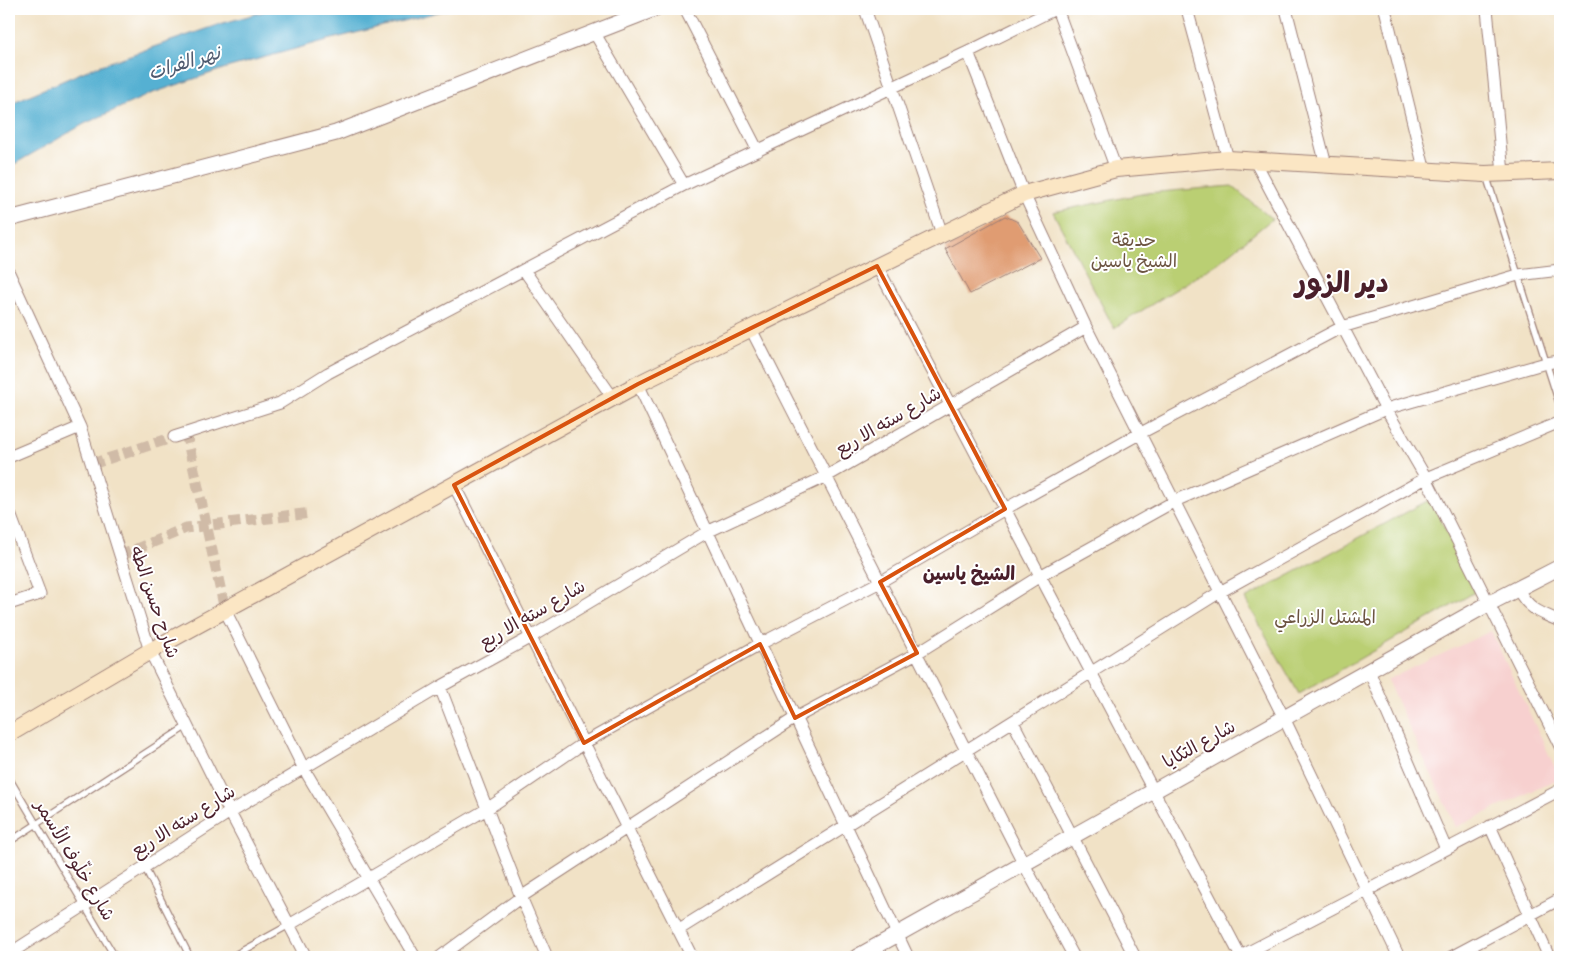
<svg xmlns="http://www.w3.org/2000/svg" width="1569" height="966" viewBox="0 0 1569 966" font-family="Dekko,'Playpen Sans Arabic',sans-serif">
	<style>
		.built { fill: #f7d0cf }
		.green { fill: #bacf73; stroke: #82774f }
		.water { fill: #54b0d2; stroke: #4f687e }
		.building { fill: #e09c72 }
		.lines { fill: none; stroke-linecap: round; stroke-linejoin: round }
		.minor-tunnel { stroke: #d0bba7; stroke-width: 11; stroke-dasharray: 11 5.5; stroke-linecap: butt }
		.service-casing { stroke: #9e8078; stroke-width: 8 }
		.minor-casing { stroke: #9e8078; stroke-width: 13 }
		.tertiary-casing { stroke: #9e8078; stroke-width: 17 }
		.secondary-casing { stroke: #9e8078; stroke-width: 18 }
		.service { stroke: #fff; stroke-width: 5.5 }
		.minor { stroke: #fff; stroke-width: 11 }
		.tertiary { stroke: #fff; stroke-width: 15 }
		.secondary { stroke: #fbe6c4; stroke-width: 16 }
		.marked { fill: none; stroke: #d8530f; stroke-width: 4; stroke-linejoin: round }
		.labels { text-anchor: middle; stroke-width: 4; stroke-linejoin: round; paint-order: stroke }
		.park-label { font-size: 18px; fill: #6c5441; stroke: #fff }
		.street-label { font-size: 18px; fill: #4a1f2b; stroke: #fff }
		.water-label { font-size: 19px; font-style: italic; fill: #4e596e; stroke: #fff }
		.neighbourhood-label { font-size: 19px; font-weight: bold; fill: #4a1f2b; stroke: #fff }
		.town-label { font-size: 28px; font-weight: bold; fill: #4a1f2b; stroke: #fff }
	</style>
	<rect width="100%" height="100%" fill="#fff"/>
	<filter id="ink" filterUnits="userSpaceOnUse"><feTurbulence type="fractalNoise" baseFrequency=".02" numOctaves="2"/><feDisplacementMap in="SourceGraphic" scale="10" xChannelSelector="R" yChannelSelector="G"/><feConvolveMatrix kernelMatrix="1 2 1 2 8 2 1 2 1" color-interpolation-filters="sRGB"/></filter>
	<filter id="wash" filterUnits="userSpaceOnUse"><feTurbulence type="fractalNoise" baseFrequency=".0096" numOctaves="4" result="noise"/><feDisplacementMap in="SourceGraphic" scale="20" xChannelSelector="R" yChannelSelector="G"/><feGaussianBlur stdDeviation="1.12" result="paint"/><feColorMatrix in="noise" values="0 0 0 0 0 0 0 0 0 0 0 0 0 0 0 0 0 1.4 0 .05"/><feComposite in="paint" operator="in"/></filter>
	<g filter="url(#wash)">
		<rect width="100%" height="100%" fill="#f1e2c6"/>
		<path class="built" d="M1491 631 1560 778 1456 827 1387 680Z"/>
		<path class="green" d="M1232 186 1272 219 1218 263 1114 328 1053 212 1146 193Z
			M1431 499 1475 592 1299 694 1245 599Z"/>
		<path class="water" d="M273 9H450L324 41 226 68 150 94 84 124 9 167V104L90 69 220 24Z"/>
		<g id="blocks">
			<path class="building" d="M1005 216 1018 222 1040 258 970 294 945 249Z"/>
		</g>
	</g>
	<g filter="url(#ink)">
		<use href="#blocks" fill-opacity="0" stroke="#9e8078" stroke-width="1"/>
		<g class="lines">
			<path class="minor-tunnel" d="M186 433 225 610
				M92 464 174 437
				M120 556 186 528 311 513"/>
			<g class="service-casing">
				<path id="service" d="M1486 175 1560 406
					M9 778 115 957
					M9 842 187 726
					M144 866 190 957
					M231 957 289 925"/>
			</g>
			<g class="minor-casing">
				<path id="minor" d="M685 9 758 151
					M865 9 942 234
					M1057 9 1116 169
					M1187 9 1228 159
					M1286 9 1326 165
					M1385 9 1425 172
					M1487 9 1503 173
					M594 32 684 185
					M968 52 1024 194 1086 327 1284 718 1399 957
					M1255 161 1386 409 1426 478 1560 746
					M877 266 1241 957
					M524 270 613 398
					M9 273 80 427 150 651 230 812 306 957
					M751 329 1024 864 1074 957
					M638 384 908 957
					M174 437 280 403 328 373 684 185 968 52 1055 9
					M9 457 80 427
					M454 485 692 957
					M9 511 40 594 9 604
					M1518 589C1528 609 1540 613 1560 621
					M225 610 303 767 415 957
					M1369 671 1446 849
					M440 687 521 897 547 957
					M1013 722 1135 957
					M1490 826 1549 957
					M289 925 487 809 584 743 760 644 880 582 1005 509 1139 434 1342 327 1518 275 1560 270
					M678 930 1220 592 1426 478 1560 422
					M9 954 230 812 440 687 531 637 707 532 827 476 1086 327
					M440 957 521 897 795 718 917 653 1040 576 1175 501 1386 409 1546 363 1560 361
					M1239 957 1560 790
					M1451 957 1560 899"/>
			</g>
			<g class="tertiary-casing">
				<path id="tertiary" d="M9 219 336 133 654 9
					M857 957 1488 604 1560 567"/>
			</g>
			<g class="secondary-casing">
				<path id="secondary" d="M9 734 150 651 638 384 1024 194 1116 169 1228 159 1485 174 1560 171"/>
			</g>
			<use href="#service" class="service"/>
			<use href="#minor" class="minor"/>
			<use href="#tertiary" class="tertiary"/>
			<use href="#secondary" class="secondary"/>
		</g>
	</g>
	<path class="marked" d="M877 266 1005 509 880 582 917 653 795 718 760 644 584 743 454 485 638 384Z"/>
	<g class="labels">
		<g class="park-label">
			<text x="1134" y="246">حديقة<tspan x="1134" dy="21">الشيخ ياسين</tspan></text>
			<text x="1325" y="623">المشتل الزراعي</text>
		</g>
		<g class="street-label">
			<text transform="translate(888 421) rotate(-30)" y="6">شارع سته الا ربع</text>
			<text transform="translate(155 602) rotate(71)" y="6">شارح حسن الطه</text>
			<text transform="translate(532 614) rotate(-30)" y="6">شارع سته الا ربع</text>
			<text transform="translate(1199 744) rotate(-29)" y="6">شارع التكايا</text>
			<text transform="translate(183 821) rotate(-32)" y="6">شارع سته الا ربع</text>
			<text transform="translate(75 860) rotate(59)" y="6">شارع خلّوف الأسمر</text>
		</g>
		<g class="water-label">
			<text transform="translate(184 62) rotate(-17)" y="7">نهر الفرات</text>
		</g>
		<g class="neighbourhood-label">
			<text x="969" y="580">الشيخ ياسين</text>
		</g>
		<g class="town-label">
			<text x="1342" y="292">دير الزور</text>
		</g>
	</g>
	<rect width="1569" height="966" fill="none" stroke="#fff" stroke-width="30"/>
</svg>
